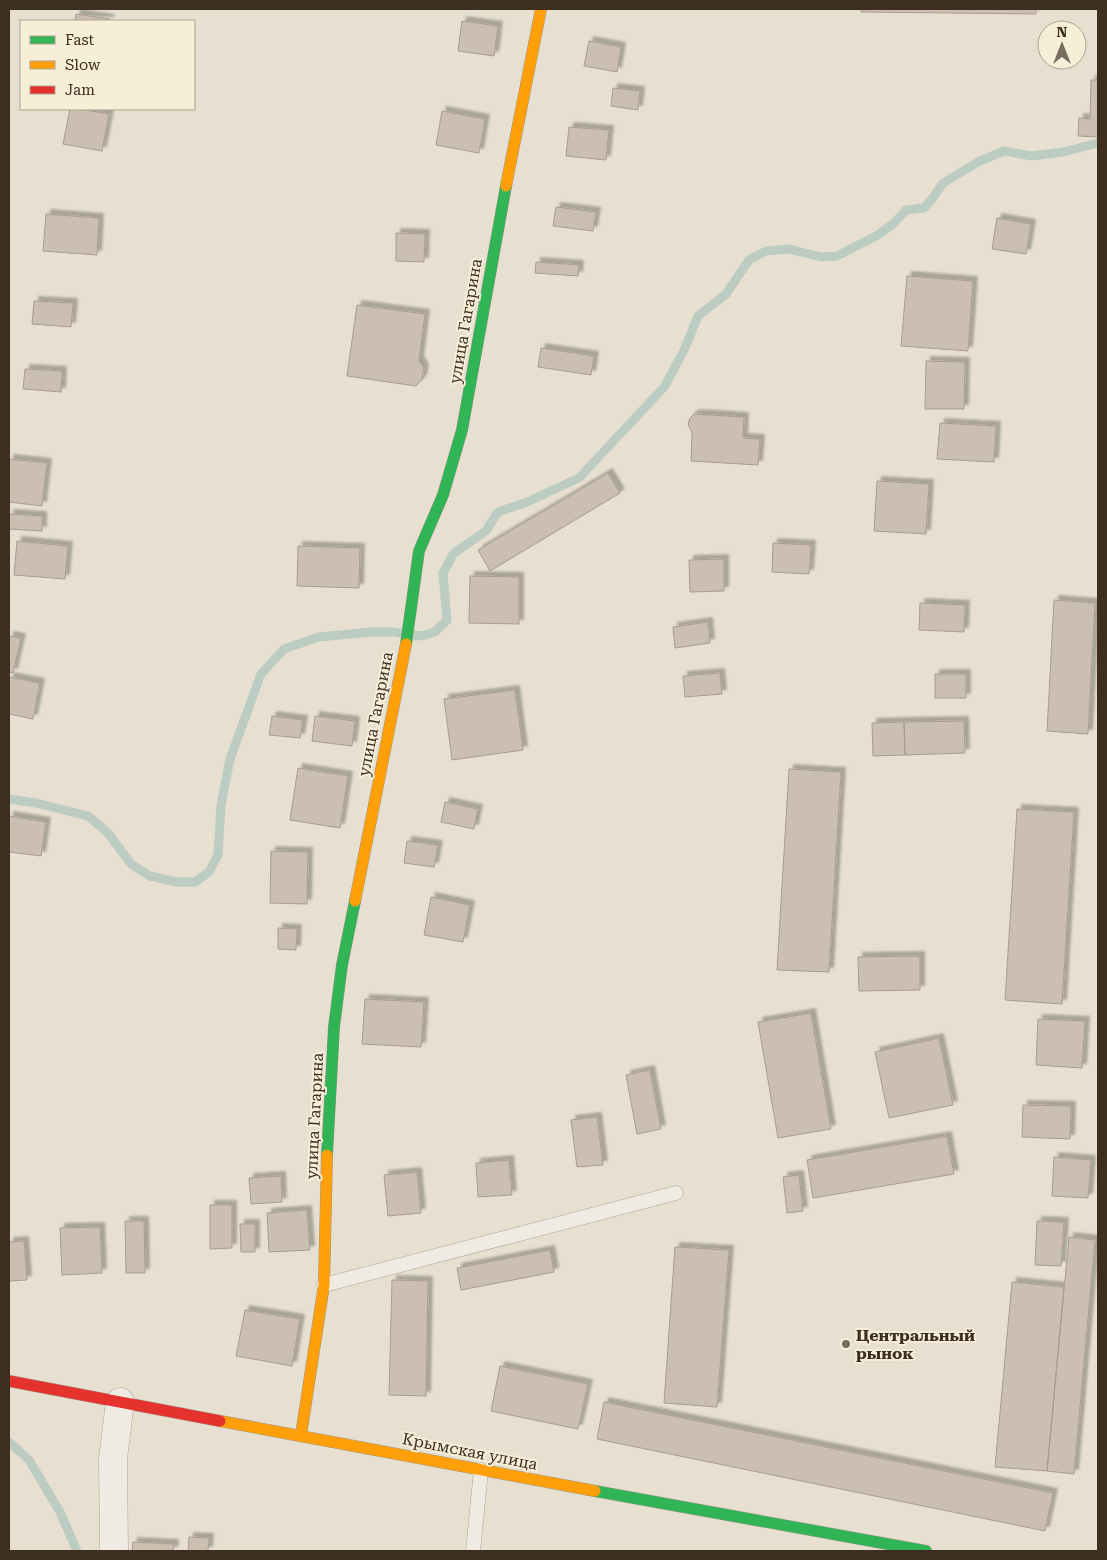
<svg xmlns="http://www.w3.org/2000/svg" width="1107" height="1560" viewBox="0 0 1107 1560" font-family="'Roboto Serif',serif">
	<style>
		.lines { fill: none; stroke-linecap: round; stroke-linejoin: round }
		.stream { stroke: #bcccc2; stroke-width: 9 }
		.building { fill: #cbbfb2; stroke: #a89c90; filter: url(#shadow) }
		.lane-casing { stroke: #ada599; stroke-width: 15 }
		.street-casing { stroke: #ada599; stroke-width: 29 }
		.fast-casing { stroke: #9c958a; stroke-width: 12 }
		.slow-casing { stroke: #9c958a; stroke-width: 12 }
		.jam-casing { stroke: #9c958a; stroke-width: 12 }
		.lane { stroke: #efebe3; stroke-width: 14 }
		.street { stroke: #efebe3; stroke-width: 28 }
		.fast { stroke: #30b455; stroke-width: 11 }
		.slow { stroke: #ff9f0a; stroke-width: 11 }
		.jam { stroke: #e5322d; stroke-width: 11 }
		.poi-dot { fill: #786c5e; stroke: #f7eed8; stroke-width: 2 }
		.labels { text-anchor: middle; stroke-width: 4; stroke-linejoin: round; paint-order: stroke }
		.street-label { font-size: 16px; fill: #3d2e20; stroke: #f7eed8 }
		.poi-label { font-size: 16px; font-weight: bold; fill: #3d2e20; stroke: #f7eed8; text-anchor: start }
	</style>
	<defs>
		<filter id="shadow"><feDropShadow dx="4.5" dy="-4.5" stdDeviation="1" flood-color="#0004"/></filter>
	</defs>
	<rect width="100%" height="100%" fill="#e7e0d1"/>
	<g class="lines">
		<path class="stream" d="M9 799 36 803 88 816 108 833 131 864 150 876 176 882H195L209 872 218 855 221 805 230 759 261 674 284 649 319 637 372 632H394L421 636 435 632 447 620 443 573 454 553 486 531 498 512 527 502 579 478 665 386 685 348 698 316 726 294 749 260 766 251 789 249 821 257 837 256 878 235 893 224 906 210 924 208 932 199 943 183 980 161 1004 151 1032 156 1063 152 1098 143
			M9 1442 29 1460 60 1512 77 1551"/>
	</g>
	<path class="building" d="M861 9H1036V14L861 12Z
		M76 14 110 19 109 21H75Z
		M462 21 498 26 494 56 458 51Z
		M589 41 621 47 617 72 584 66Z
		M1091 80H1098V137L1078 136 1079 118 1090 119Z
		M613 88 640 91 638 110 611 106Z
		M70 109H80L109 114 102 151 63 144Z
		M442 111 485 119 479 153 436 145Z
		M569 127 609 130 606 160 566 156Z
		M556 207 596 212 593 231 553 226Z
		M46 214 99 218 97 255 43 251Z
		M997 218 1031 224 1026 254 992 249Z
		M396 233 425 234 424 262 396 261Z
		M536 262 579 265 578 276 535 273Z
		M907 276 973 281 968 351 901 346Z
		M34 301 73 303 71 327 32 324Z
		M357 305 425 314 419 361 424 368 422 379 416 386 347 376Z
		M541 348 594 356 591 375 538 367Z
		M926 361 965 362 964 409H925Z
		M25 369 62 371 61 392 23 389Z
		M694 414 744 417 743 438 760 439 758 465 691 461 692 433 688 424 690 418Z
		M940 423 996 426 994 462 937 459Z
		M9 459 47 463 42 506 9 502Z
		M608 473 620 493 490 571 478 550Z
		M877 481 929 484 926 534 874 531Z
		M9 514 42 516V531L9 529Z
		M17 541 68 546 65 579 14 575Z
		M773 543 811 545 809 574 772 572Z
		M298 546 360 548 359 588 297 586Z
		M724 559V591L690 592 689 560Z
		M470 576 519 577V624L469 623Z
		M1054 600 1095 603 1088 734 1047 731Z
		M920 603 965 605 964 632 919 630Z
		M708 622 710 643 675 648 673 627Z
		M9 636 21 638 13 673 9 672Z
		M720 673 722 694 685 697 683 676Z
		M935 674H966V698H935Z
		M9 677 40 683 33 719 9 714Z
		M515 690 523 750 452 760 444 699Z
		M272 716 303 720 300 738 269 735Z
		M315 716 355 721 352 746 312 741Z
		M964 721 965 753 905 755 904 722Z
		M904 722 905 755 873 756 872 723Z
		M298 768 348 776 340 828 290 820Z
		M789 769 841 772 829 972 777 970Z
		M445 802 478 809 474 829 441 822Z
		M1017 809 1074 812 1062 1004 1005 1000Z
		M9 816 46 822 41 856 9 852Z
		M407 841 438 845 434 867 404 863Z
		M271 851 308 852 307 904 270 903Z
		M431 897 470 905 463 942 424 935Z
		M278 928 297 929 296 950 278 949Z
		M920 956V990L859 991 858 957Z
		M365 999 424 1002 421 1047 362 1044Z
		M811 1013 831 1129 778 1138 758 1022Z
		M1038 1019 1085 1021 1082 1068 1036 1065Z
		M939 1038 953 1105 889 1118 875 1052Z
		M650 1070 661 1129 637 1134 626 1075Z
		M1023 1105 1071 1106 1070 1139 1022 1137Z
		M597 1117 603 1165 577 1167 571 1120Z
		M947 1136 954 1174 813 1198 807 1160Z
		M1054 1157 1091 1160 1088 1198 1052 1196Z
		M509 1160 512 1195 478 1197 476 1163Z
		M417 1172 421 1213 388 1216 384 1175Z
		M799 1175 803 1211 787 1213 783 1177Z
		M281 1176 282 1202 251 1204 249 1178Z
		M210 1205H232V1248L210 1249Z
		M307 1210 310 1250 269 1252 267 1213Z
		M125 1221H144L145 1273H126Z
		M1037 1221 1064 1222 1061 1266 1035 1265Z
		M240 1224H255V1252H241Z
		M100 1227 102 1273 62 1275 60 1228Z
		M1069 1237 1095 1240 1074 1474 1047 1471Z
		M24 1241 27 1280 9 1281V1242Z
		M675 1247 729 1250 717 1407 664 1403Z
		M550 1250 554 1272 461 1290 457 1268Z
		M392 1280 428 1281 426 1396 389 1395Z
		M1012 1282 1064 1287 1047 1471 995 1467Z
		M245 1310 300 1319 292 1366 236 1356Z
		M500 1366 588 1384 578 1429 491 1411Z
		M604 1402 1053 1493 1045 1531 597 1439Z
		M189 1537 209 1538 208 1551H188Z
		M133 1542 174 1544 173 1551H132Z"/>
	<g class="lines">
		<g class="lane-casing">
			<path id="lane" d="M324 1285 676 1193
				M473 1551 481 1470"/>
		</g>
		<g class="street-casing">
			<path id="street" d="M114 1551 113 1458 120 1402"/>
		</g>
		<g class="fast-casing">
			<path id="fast" d="M406 644 419 551 443 495 462 430 506 186
				M327 1155 334 1027 342 965 355 901
				M595 1491 926 1551"/>
		</g>
		<g class="slow-casing">
			<path id="slow" d="M506 186 541 9
				M355 901 406 644
				M220 1421 595 1491
				M301 1435 324 1285 327 1155"/>
		</g>
		<g class="jam-casing">
			<path id="jam" d="M9 1381 220 1421"/>
		</g>
		<use href="#lane" class="lane"/>
		<use href="#street" class="street"/>
		<use href="#fast" class="fast"/>
		<use href="#slow" class="slow"/>
		<use href="#jam" class="jam"/>
	</g>
	<circle class="poi-dot" cx="846" cy="1344" r="5"/>
	<g class="labels">
		<g class="street-label">
			<text transform="translate(465 321) rotate(-80)" y="6">улица Гагарина</text>
			<text transform="translate(375 714) rotate(-79)" y="6">улица Гагарина</text>
			<text transform="translate(314 1116) rotate(-87)" y="6">улица Гагарина</text>
			<text transform="translate(470 1451) rotate(11)" y="6">Крымская улица</text>
		</g>
		<g class="poi-label">
			<text x="856" y="1341">Центральный<tspan x="856" dy="18">рынок</tspan></text>
		</g>
	</g>
	<rect width="1107" height="1560" fill="none" stroke="#3d2e20" stroke-width="20"/>
	<rect x="20" y="20" width="175" height="90" fill="#f7eed8" stroke="#ada18e"/>
	<rect x="30" y="36" width="25" height="8" fill="#30b455" stroke="#ada18e"/>
	<text x="65" y="45" font-size="15" fill="#3d2e20">Fast</text>
	<rect x="30" y="61" width="25" height="8" fill="#ff9f0a" stroke="#ada18e"/>
	<text x="65" y="70" font-size="15" fill="#3d2e20">Slow</text>
	<rect x="30" y="86" width="25" height="8" fill="#e5322d" stroke="#ada18e"/>
	<text x="65" y="95" font-size="15" fill="#3d2e20">Jam</text>
	<g transform="translate(1062 45)"><circle r="24" fill="#f7eed8" stroke="#ada18e"/>
	<path d="M0-4L9 19L0 12L-9 19Z" fill="#786c5e"/>
	<text y="-8" font-size="14" font-weight="bold" text-anchor="middle" fill="#3d2e20">N</text>
	</g>
</svg>
